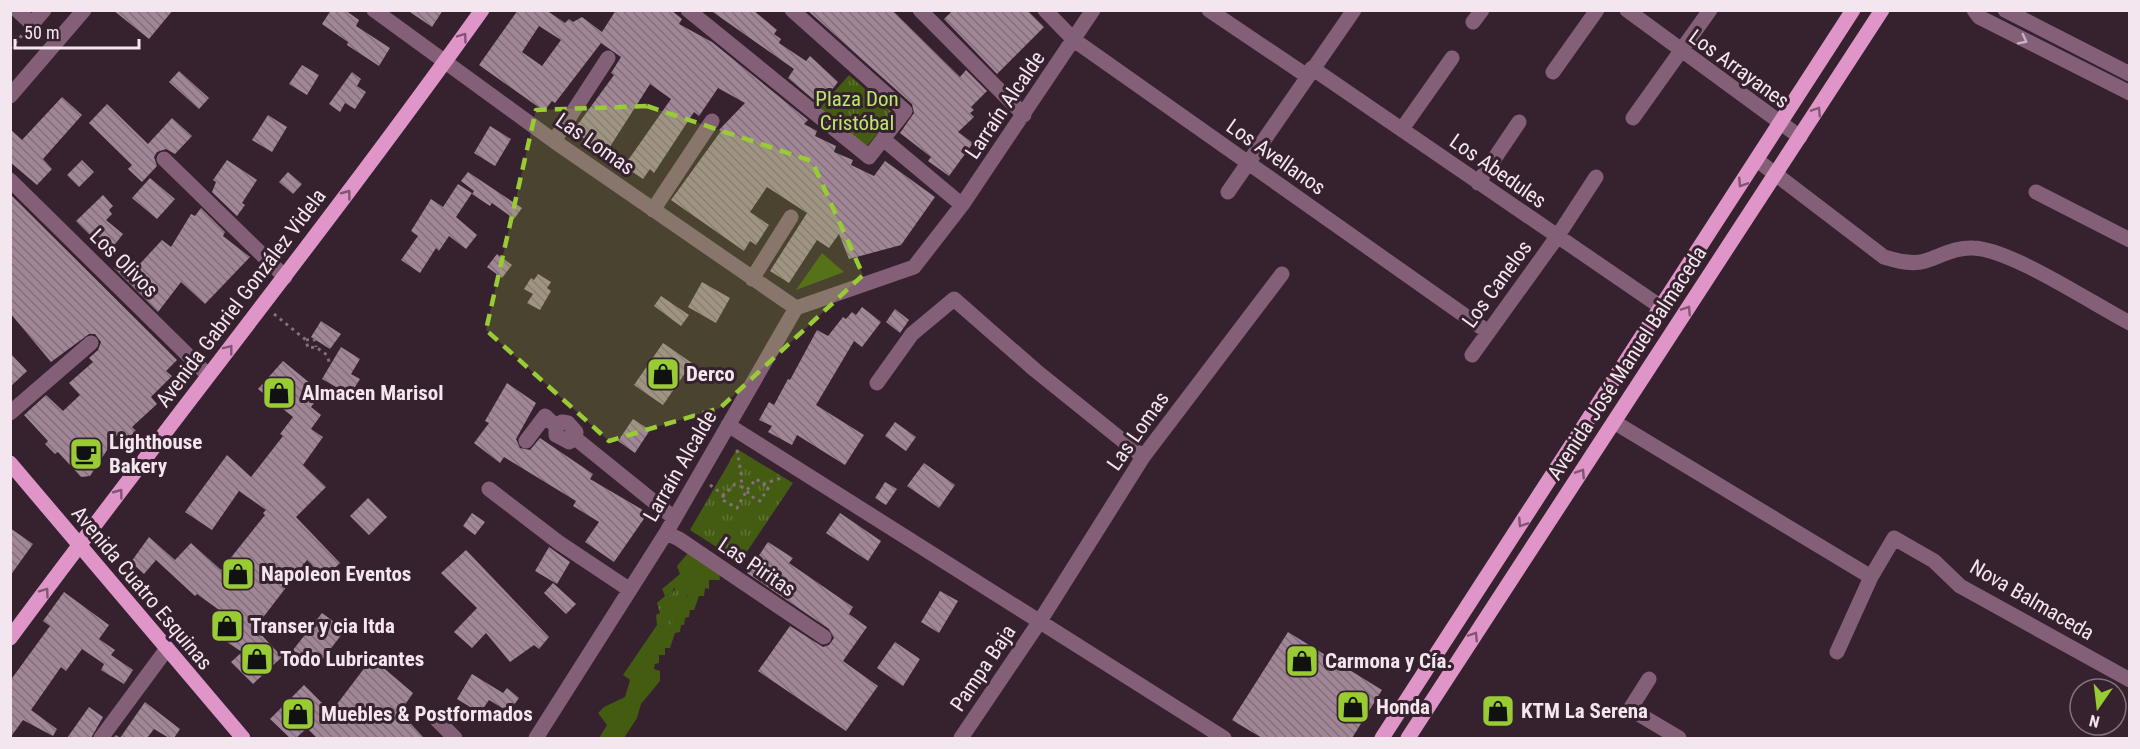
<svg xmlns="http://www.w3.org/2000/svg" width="2140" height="749" viewBox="0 0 2140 749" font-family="'Roboto Condensed',sans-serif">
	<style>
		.grass { fill: #445c12 }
		.park { fill: url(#park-tufts) }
		.building { fill: url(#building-back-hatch); fill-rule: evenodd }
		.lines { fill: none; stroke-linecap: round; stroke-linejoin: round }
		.path { stroke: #82707c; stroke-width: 3; stroke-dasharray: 3 4.5; stroke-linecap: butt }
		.minor { stroke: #846078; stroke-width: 15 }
		.major { stroke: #df95c7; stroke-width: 15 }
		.oneway { stroke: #825573 }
		.oneway2 { stroke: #c7b0bf }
		.marked { fill: #99cb35; fill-opacity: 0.2; stroke: #99cb35; stroke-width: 4.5; stroke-dasharray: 12 8; stroke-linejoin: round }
		.labels { text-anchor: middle; stroke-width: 6; stroke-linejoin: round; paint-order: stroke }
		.street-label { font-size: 21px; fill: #f4e6ef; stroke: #36212f }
		.park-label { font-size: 21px; fill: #bae86e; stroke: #36212f }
		.poi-label { font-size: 21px; font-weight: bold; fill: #f4e6ef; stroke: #36212f; text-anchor: start }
	</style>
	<defs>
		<pattern id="park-tufts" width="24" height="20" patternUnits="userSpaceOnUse" patternTransform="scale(1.5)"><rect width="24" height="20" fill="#445c12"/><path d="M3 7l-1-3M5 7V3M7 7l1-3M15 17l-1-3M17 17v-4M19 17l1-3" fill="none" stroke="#607335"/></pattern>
		<pattern id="building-back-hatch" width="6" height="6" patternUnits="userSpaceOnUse" patternTransform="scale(1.5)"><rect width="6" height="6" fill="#a18697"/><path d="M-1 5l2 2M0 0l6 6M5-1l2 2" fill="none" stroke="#826f7b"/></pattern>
	</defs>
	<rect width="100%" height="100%" fill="#36212f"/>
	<path class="grass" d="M822 253 844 272 796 290Z
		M688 553 719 572 720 580H709V589L705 588 704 596H699L694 610H690L689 617 685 618 684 625H681L680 632 675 633 670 648H665V655H659V663L655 664 654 669 660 671V681L641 704 637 718 624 738H599L607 725 598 713 604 707 625 697 630 680 623 675 657 625 663 628 678 602 687 598 688 595 674 588 672 594 665 596 662 589 680 574 677 566Z"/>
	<path class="park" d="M849 75 894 114 866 147 820 108Z
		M737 449 793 483 740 562 690 530Z
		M677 586H685L688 595 685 601 678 602V611L672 615 673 623 663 628 657 625 656 615 660 613 657 603 665 596 672 594Z"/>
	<path class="building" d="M113 10H173L149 39Z
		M331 10H345L359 20 356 26 390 48 379 66 347 45 348 42 322 24Z
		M407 10H443L432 27Z
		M518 10H546L565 23 569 19 573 22 582 17 602 32 616 10H671L682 19 679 24 712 42 808 120 804 124 817 131 815 136 836 146 834 152 853 160 851 165 874 176 885 161 935 197 901 245 849 259 839 234 829 248 817 240 789 283 770 271 807 213 767 187 750 212 769 225 756 245 750 241 744 251 671 200 721 131 719 130 745 103 718 88 699 116 694 112 654 173 650 169 643 179 624 166 671 99 650 84 606 153 573 131 614 75 611 73 621 57 601 43 555 103 552 101 544 111 479 65ZM539 26 561 40 542 66 522 52Z
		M710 10H753L777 30 774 34 781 39 779 43 806 61 810 56 838 82 820 105 788 78 794 69Z
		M807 10H892L960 77 966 70 987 91 971 107 974 110 970 113 974 117 958 132 973 143 949 176 928 161 931 157 900 133 914 113 912 104Z
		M953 10H1027L1044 27 997 74 944 19Z
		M302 65 319 75 307 95 289 84Z
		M179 71 209 98 199 109 169 82Z
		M352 72 361 79 357 86 366 92 355 109 345 103 340 112 329 104Z
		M62 97 82 115 43 159 52 169 37 185 10 162V129L22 140Z
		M107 104 148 144 172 118 192 136 175 154 166 149 157 152 154 157 157 166 142 182 128 169 132 165 89 123Z
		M268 115 287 127 272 152 252 140Z
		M490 126 511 139 495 166 474 153Z
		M82 160 94 172 79 187 67 175Z
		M227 160 257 180 242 203 245 205 237 216 212 192 216 182 213 180Z
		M288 172 302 184 293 194 279 182Z
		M468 172 522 208 514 219 492 203 490 206 472 194 474 191 461 181Z
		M150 178 175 199 157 219 132 198Z
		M458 184 472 193 456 217 477 235 466 249 449 236 439 251 436 248 420 273 401 260 418 236 411 231 431 199 443 207Z
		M10 194 177 360 166 371 172 376 151 397 157 404 132 427 136 431 123 442 117 435 90 476 81 477 58 452 55 454 45 444 48 441 24 415 46 395 63 411 80 395 69 383 93 362 89 358 98 350 101 342 95 334H89L51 362 10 313Z
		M103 195 113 206 109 210 112 214 106 220 123 234 112 248 93 232 90 235 76 221Z
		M201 208 225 232 223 236 250 257 205 304 181 282 158 312 114 268 126 256 137 267 162 240 171 247 191 214 195 216Z
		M497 254 512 265 502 278 487 267Z
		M538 274 551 282 547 288 551 291 540 310 527 303 533 294 524 289 531 278 534 280Z
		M702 282 730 298 716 323 688 307Z
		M661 296 689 315 681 326 654 306Z
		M862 307 881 322 862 347 854 341 816 405 864 435 845 465 797 435 792 445 768 432 772 426 759 420 769 402 774 405 788 379 790 380 817 330 828 336 843 317 846 319 852 312 856 315Z
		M895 309 909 320 900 333 886 322Z
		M321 321 341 334 330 349 311 337Z
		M663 343 692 363 663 405 634 385Z
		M341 347 360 359 351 374 360 379 350 395 322 379Z
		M10 353 27 371 10 387Z
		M283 361 322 393 311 407 321 415 311 429 323 437 303 465 326 487 296 517 340 563 324 578 307 560 255 628 282 657 253 684 231 662 242 652 213 633 226 615 197 594 195 596 156 560 144 574 131 562 149 537 175 560 191 543 221 570 265 515 263 513 266 510 239 491 212 530 185 512 227 455 251 477 283 436 280 434 293 417 258 389Z
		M507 383 536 403 516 439 520 448 530 450 540 438 593 474 590 479 648 513 614 562 585 542 599 522 573 506 576 501 504 457 500 463 474 443 489 423 485 421Z
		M633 419 650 430 635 453 618 441Z
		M895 422 916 437 906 451 885 436Z
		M924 463 955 485 939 508 907 486Z
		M885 482 897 489 886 505 875 498Z
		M368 498 387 517 369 535 350 516Z
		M472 513 485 522 475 535 463 526Z
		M840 513 881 541 868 561 826 533Z
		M10 528 33 544 10 576Z
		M768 542 793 558 789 563 853 607 849 614 867 627 843 661 878 686 846 731 758 671 790 626 823 647 829 645 834 638 829 629 747 573Z
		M549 547 570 562 557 584 535 571Z
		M466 550 549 637 539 649 534 645 510 662 486 633 472 648 454 632 477 608 441 573Z
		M553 583 576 604 566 614 544 593Z
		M940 591 958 601 939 633 921 622Z
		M64 592 109 625 99 639 115 650 111 655 133 670 124 684 101 670 104 664 82 649 66 671 61 667 31 710 57 729 53 736 23 720 10 738V681L50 626 43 621Z
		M322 613 345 630 316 668 293 650Z
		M1288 632 1382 690 1352 738H1262L1232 720Z
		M895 642 920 659 903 686 877 668Z
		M372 658 413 693 400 712 424 738H317L307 728 296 738H290L270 719 304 685 331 712Z
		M472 674 503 693 507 688 519 698 509 712 489 700 480 713 457 699Z
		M145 702 180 729 174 738H169L154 729 147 738H113L116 735 120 738Z
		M89 707 103 717 91 738H67Z"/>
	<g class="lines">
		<path class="path" d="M10 49 23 34
			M274 314 306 340 308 348 316 347 327 355 330 365
			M306 340 314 339 316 347
			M737 450 742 479 740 486 747 490 756 479 763 484 784 477
			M710 485 724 495 735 484 740 486
			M724 495 721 499 737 508 747 490 749 495 760 501 769 487 763 484"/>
		<path class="minor" d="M17 10 32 24 44 10
			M374 10 554 141 796 308
			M688 10 869 157 905 111 792 10
			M920 10 1024 115
			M1045 10 1074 40 1488 332
			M1209 10 1307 76
			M1627 10 1800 137
			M1974 10 1979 17 2130 93
			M2005 10 2130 74
			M1473 22 1482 10
			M1312 68 1661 307
			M1553 72 1597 10
			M10 96 84 10
			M1633 118 1710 10
			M1402 129 1452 58
			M883 139 962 205
			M554 141 608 58
			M164 159 285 277
			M1757 160 1884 257C1897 261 1912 265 1925 261 1941 256 1956 247 1973 248 2011 249 2093 304 2130 323
			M10 180 208 375
			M1478 183 1519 122
			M1228 192 1354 10
			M2036 192 2130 240
			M653 210 712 121
			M752 279 791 217
			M1472 355 1557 237 1596 177
			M877 383 912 334 954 299 1035 370 1143 457
			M10 413 91 343
			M1614 422 1871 577
			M728 425 1224 738
			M556 426 562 422 568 423 576 432 575 438
			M575 438 674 518
			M526 441 545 416 556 426V435L569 442 575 438
			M489 489 558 542 630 590
			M666 533 679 539 824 637
			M1837 652 1871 577 1894 538 1934 561 1960 586 2130 680
			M1649 679 1630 709 1679 738
			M437 720 455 738
			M101 738 166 650
			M536 738 666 533 796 308 914 267 962 205 1093 10
			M961 738 1040 621 1143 457 1282 274"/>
		<path class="major" d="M10 463 243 738
			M10 638C166 427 330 223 482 10
			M1382 738 1853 10
			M1408 738 1882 10"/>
	</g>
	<defs><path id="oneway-chevron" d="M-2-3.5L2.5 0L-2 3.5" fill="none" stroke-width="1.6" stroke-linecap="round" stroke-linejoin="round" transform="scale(1.5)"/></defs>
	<g class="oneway">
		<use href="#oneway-chevron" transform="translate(463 37) rotate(-54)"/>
		<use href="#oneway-chevron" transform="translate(1817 111) rotate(-57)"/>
		<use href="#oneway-chevron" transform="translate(1742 183) rotate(123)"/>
		<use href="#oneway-chevron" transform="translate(347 194) rotate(-53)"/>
		<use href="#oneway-chevron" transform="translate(1687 310) rotate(-57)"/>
		<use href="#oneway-chevron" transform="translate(229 349) rotate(-52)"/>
		<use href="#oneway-chevron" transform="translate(1581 473) rotate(-57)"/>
		<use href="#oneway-chevron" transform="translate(119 493) rotate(-53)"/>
		<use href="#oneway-chevron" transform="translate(1522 523) rotate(123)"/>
		<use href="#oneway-chevron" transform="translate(45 592) rotate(-54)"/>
		<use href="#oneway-chevron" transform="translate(1474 636) rotate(-57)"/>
	</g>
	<use class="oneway2" href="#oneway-chevron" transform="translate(2023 40) rotate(27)"/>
	<path class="marked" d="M647 106 812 161 863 275 720 408 609 441 486 330 536 110Z"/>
	<defs>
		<g id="shop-square" transform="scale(1.725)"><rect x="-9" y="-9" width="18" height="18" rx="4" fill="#99cb35" stroke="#36212f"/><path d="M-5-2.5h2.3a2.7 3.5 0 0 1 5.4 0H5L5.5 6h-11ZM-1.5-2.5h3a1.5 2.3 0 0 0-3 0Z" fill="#111"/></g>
		<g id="cafe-square" transform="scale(1.725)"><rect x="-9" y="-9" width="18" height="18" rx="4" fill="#99cb35" stroke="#36212f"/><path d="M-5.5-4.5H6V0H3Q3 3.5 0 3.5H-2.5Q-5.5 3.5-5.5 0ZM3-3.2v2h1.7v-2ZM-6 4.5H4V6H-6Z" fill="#111"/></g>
	</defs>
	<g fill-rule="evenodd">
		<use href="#shop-square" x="663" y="374"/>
		<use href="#shop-square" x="279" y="393"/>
		<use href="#cafe-square" x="86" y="454"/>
		<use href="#shop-square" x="238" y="574"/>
		<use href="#shop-square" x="227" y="626"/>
		<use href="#shop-square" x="257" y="659"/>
		<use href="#shop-square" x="1302" y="661"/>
		<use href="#shop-square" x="1353" y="707"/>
		<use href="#shop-square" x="1498" y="711"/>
		<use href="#shop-square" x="298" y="714"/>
	</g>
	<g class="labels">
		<g class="street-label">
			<text transform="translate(1739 69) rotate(36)" y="7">Los Arrayanes</text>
			<text transform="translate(1005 105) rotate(-56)" y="7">Larraín Alcalde</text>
			<text transform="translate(595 144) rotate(35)" y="7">Las Lomas</text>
			<text transform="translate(1276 157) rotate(35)" y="7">Los Avellanos</text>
			<text transform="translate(1498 171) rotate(35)" y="7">Los Abedules</text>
			<text transform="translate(124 263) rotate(45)" y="7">Los Olivos</text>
			<text transform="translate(1497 284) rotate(-54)" y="7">Los Canelos</text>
			<text transform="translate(241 298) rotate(-53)" y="7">Avenida Gabriel González Videla</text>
			<text transform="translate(1627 363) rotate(-57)" y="7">Avenida José Manuel Balmaceda</text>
			<text transform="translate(1138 431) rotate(-55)" y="7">Las Lomas</text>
			<text transform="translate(680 466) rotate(-60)" y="7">Larraín Alcalde</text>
			<text transform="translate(757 567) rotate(34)" y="7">Las Piritas</text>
			<text transform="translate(142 588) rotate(50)" y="7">Avenida Cuatro Esquinas</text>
			<text transform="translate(2032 600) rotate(30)" y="7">Nova Balmaceda</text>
			<text transform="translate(983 668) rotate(-56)" y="7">Pampa Baja</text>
		</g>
		<g class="park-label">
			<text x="857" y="106">Plaza Don<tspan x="857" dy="24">Cristóbal</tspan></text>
		</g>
		<g class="poi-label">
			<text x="686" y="381">Derco</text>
			<text x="302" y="400">Almacen Marisol</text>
			<text x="109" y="449">Lighthouse<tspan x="109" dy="24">Bakery</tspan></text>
			<text x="261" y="581">Napoleon Eventos</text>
			<text x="250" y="633">Transer y cia ltda</text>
			<text x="280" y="666">Todo Lubricantes</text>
			<text x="1325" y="668">Carmona y Cía.</text>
			<text x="1376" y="714">Honda</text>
			<text x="1521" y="718">KTM La Serena</text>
			<text x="321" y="721">Muebles &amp; Postformados</text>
		</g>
	</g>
	<rect width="2140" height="749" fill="none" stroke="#f4e6ef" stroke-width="24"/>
	<g transform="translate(2098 707) rotate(194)"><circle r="28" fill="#36212f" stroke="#82707c" stroke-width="1.5"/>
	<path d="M0-4.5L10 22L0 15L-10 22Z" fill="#99cb35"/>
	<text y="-9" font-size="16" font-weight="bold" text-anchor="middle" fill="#f4e6ef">N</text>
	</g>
	<path d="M15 39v9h124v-9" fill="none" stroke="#f4e6ef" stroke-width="3"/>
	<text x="24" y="39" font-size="18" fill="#f4e6ef" stroke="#36212f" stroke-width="4.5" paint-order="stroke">50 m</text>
</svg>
